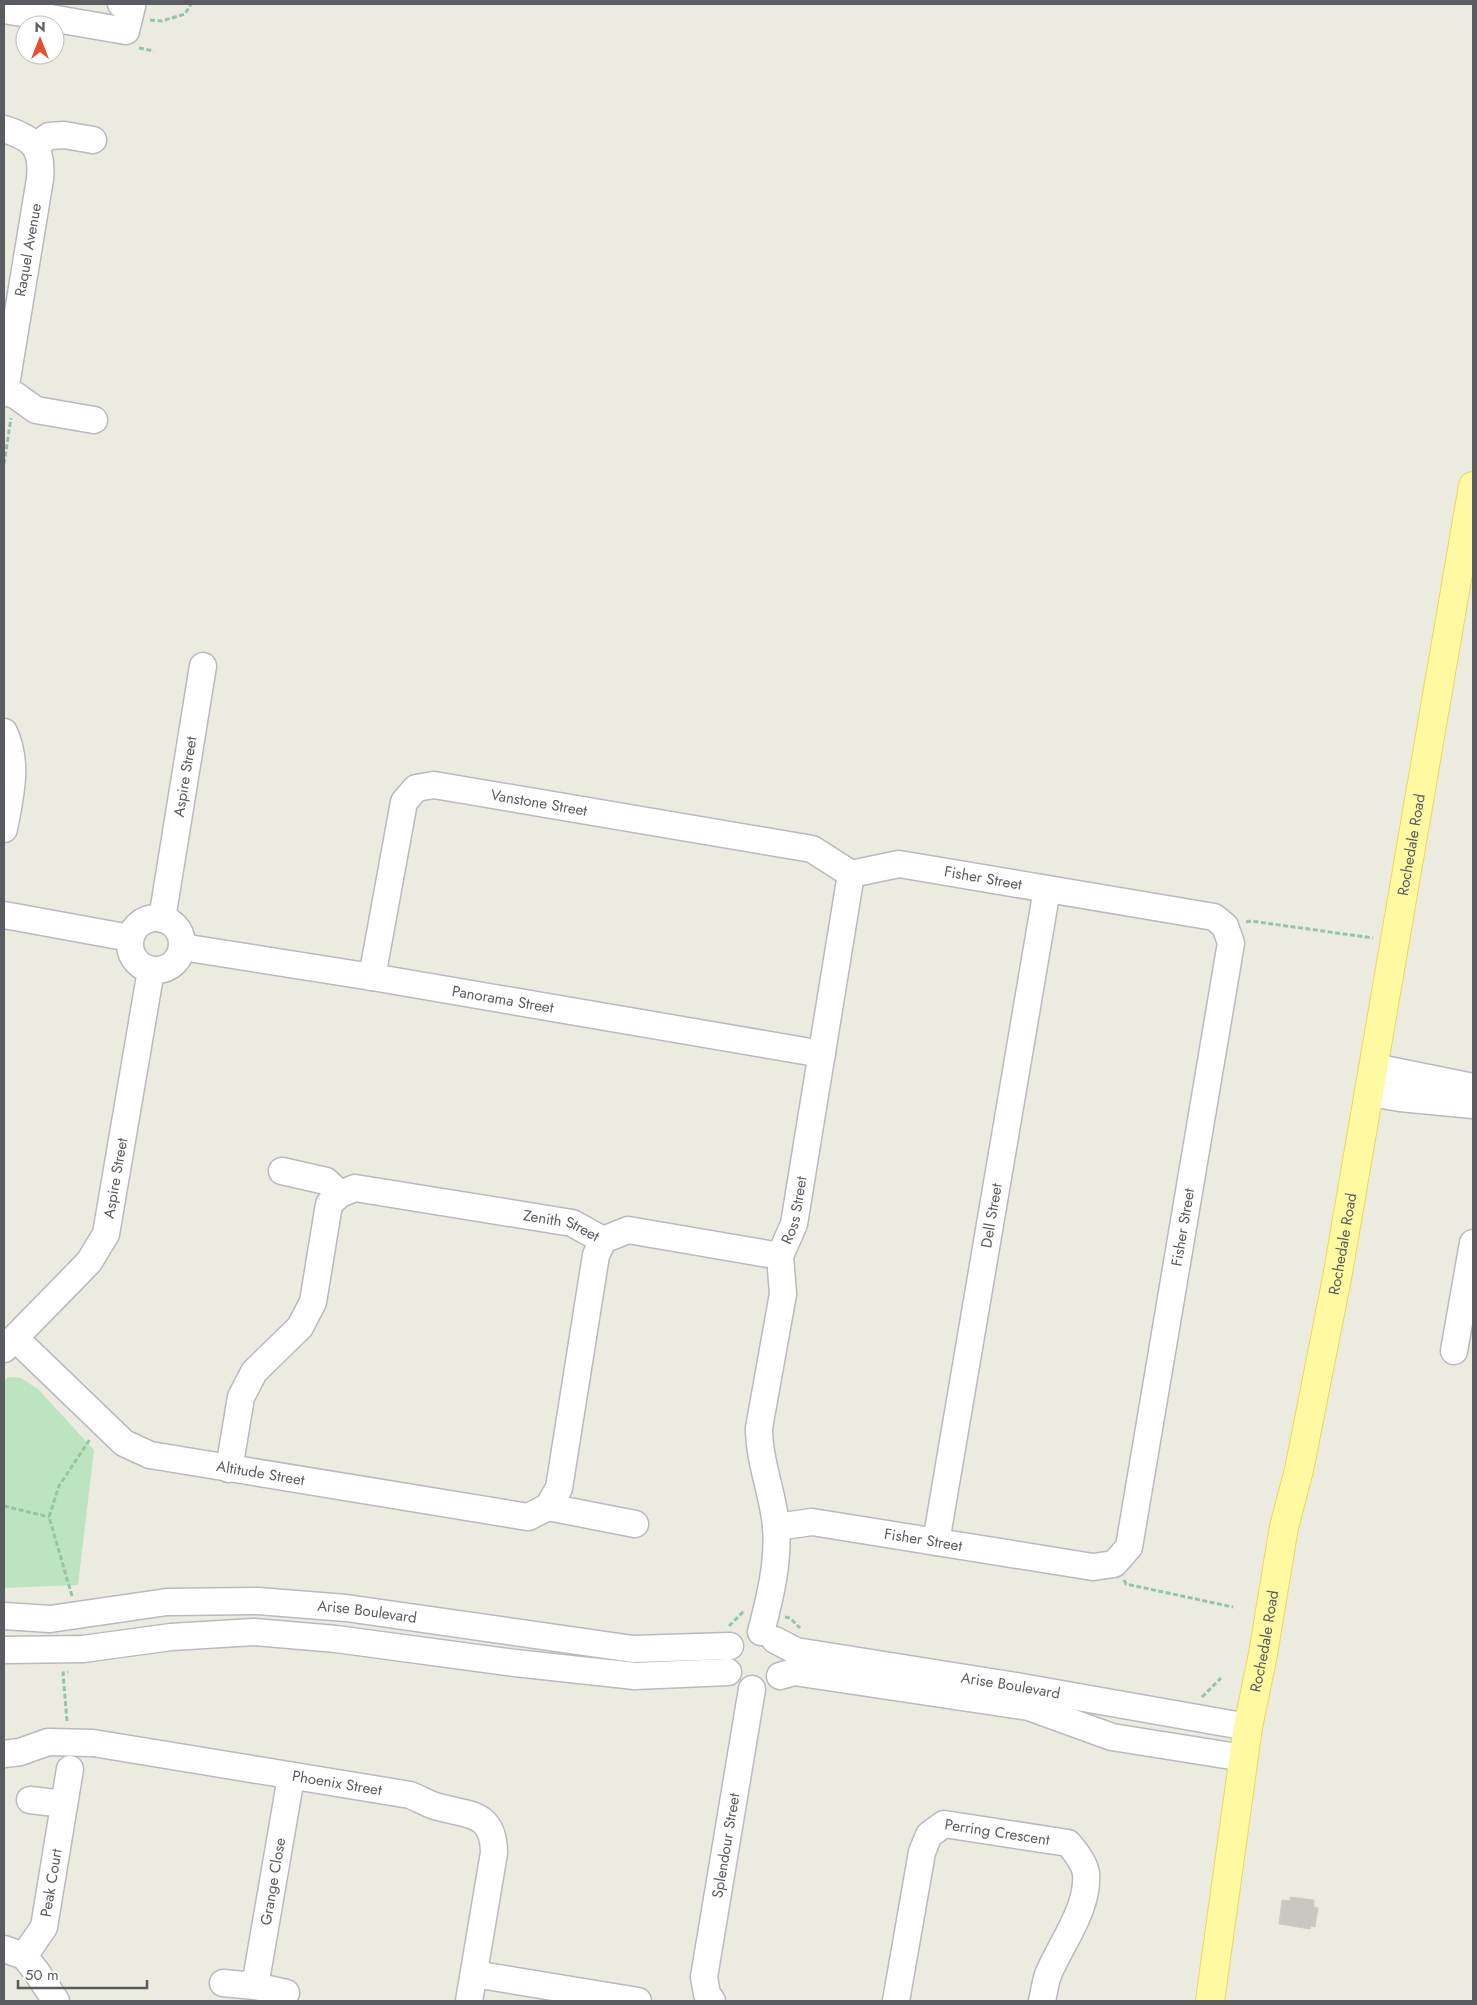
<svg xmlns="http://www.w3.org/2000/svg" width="1477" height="2005" viewBox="0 0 1477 2005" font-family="Jost,sans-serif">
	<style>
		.green { fill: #bce4c0 }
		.building { fill: #c9c7bf; stroke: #d1cdbe }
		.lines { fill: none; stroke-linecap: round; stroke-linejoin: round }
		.minor-casing { stroke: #b8babf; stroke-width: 29 }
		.major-casing { stroke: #f1d654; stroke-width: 30 }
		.path { stroke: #95c5a8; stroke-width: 3; stroke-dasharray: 5 2.5; stroke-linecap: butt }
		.minor { stroke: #fff; stroke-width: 26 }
		.major { stroke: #fffaa2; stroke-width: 28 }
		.labels { text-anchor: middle; stroke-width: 4; stroke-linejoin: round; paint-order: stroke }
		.street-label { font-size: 15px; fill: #595c61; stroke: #fff }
	</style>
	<rect width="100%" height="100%" fill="#ecebe0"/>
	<path class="green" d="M9 1377 21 1378 38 1389 94 1450 78 1585 4 1588V1380Z"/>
	<path class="building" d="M1290 1897 1314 1900V1907L1318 1908 1315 1927 1311 1926 1310 1929 1279 1924 1282 1900 1290 1901Z"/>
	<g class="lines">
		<g class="minor-casing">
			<g id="minor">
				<path d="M4 10 126 31 132 6 121 4"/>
				<path d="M4 129C33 138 43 147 40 179L5 391"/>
				<path d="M35 146 49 136 64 135 93 140"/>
				<path d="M4 392 15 395 36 410 94 420"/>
				<path d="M4 732C19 764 10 796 4 829"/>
				<path d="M4 915 130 938"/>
				<circle cx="156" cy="944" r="26"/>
				<path id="s1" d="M162 919 203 666"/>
				<path id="s2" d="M182 947 372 977 822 1054"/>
				<path id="s3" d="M372 977 404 802 416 788 434 785 812 849 851 874"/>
				<path d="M1374 1067 1473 1087"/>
				<path d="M1370 1093 1400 1098 1473 1105"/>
				<path d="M282 1171 326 1181 340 1194"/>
				<path id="s4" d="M15 1338 124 1443 150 1455 528 1517 548 1507 559 1488 596 1255 603 1240"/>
				<path id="s5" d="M4 1349 89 1262 106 1234 151 970"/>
				<path d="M1454 1351 1473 1243"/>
				<path id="s6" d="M229 1469 241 1397 254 1372 300 1327 313 1302 329 1204 340 1194 355 1188 572 1223 603 1240 628 1230 780 1256"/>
				<path d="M548 1507 635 1524"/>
				<path id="s7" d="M776 1527 812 1522 1093 1567 1114 1564 1129 1547 1231 943 1225 926 1214 917 899 864 851 874"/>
				<path id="s8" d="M936 1542 1047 889"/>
				<path id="s9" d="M4 1616 50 1619 167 1602 258 1601 346 1608 633 1649 730 1646"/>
				<path id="s10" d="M761 1632C770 1598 779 1561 776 1526 773 1493 759 1462 759 1428L783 1294 780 1256 794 1224 851 874"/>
				<path id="s11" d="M775 1640 796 1651 1016 1686 1248 1727"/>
				<path d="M4 1650 83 1649 171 1637 254 1632 336 1639 515 1663 635 1676 728 1672"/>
				<path d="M780 1676 794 1672 1029 1707 1112 1737 1244 1758"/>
				<path id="s12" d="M4 1754 20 1752 48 1742 93 1743 410 1795C417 1798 425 1802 432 1805 463 1816 494 1808 494 1853L469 2001"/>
				<path d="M30 1800 64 1804"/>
				<path d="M4 1949 24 1956 36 1971 56 2001"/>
				<path id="s13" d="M24 1956 44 1927 70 1769"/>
				<path d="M474 1974 638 2001"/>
				<path d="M223 1983 255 1986 286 1993"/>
				<path id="s14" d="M255 1986 291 1777"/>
				<path id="s15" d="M712 2001 707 1994 704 1977 752 1689"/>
				<path id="s16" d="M896 2001 922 1852 929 1835 944 1824 1068 1843C1075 1851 1084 1862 1086 1873 1089 1909 1061 1943 1048 1975 1045 1983 1044 1993 1042 2001"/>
			</g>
		</g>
		<g class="major-casing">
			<g id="major">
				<path id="s17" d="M1210 2001 1248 1727 1263 1654 1284 1527 1299 1470 1337 1278 1473 486"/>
			</g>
		</g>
		<path class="path" d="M150 20 162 21 185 14 191 4
			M139 48 154 51
			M4 464 11 418
			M1246 922 1251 921 1373 938
			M4 1506 49 1517
			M1124 1580 1126 1584 1233 1607
			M72 1596 49 1517 59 1486 90 1439
			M785 1617 790 1618 800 1628
			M729 1626 743 1612H745
			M1202 1697 1221 1678
			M67 1721 63 1673 68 1672"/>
		<use href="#minor" class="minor"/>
		<use href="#major" class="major"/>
	</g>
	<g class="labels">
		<g class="street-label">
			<text transform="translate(28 250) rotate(-80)" y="5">Raquel Avenue</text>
			<text dy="5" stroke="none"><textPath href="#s1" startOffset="144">Aspire Street</textPath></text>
			<text dy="5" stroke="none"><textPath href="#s3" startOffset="321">Vanstone Street</textPath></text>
			<text dy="5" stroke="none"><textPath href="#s17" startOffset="1174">Rochedale Road</textPath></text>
			<text transform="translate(983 878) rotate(10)" y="5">Fisher Street</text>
			<text dy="5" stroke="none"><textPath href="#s2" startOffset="325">Panorama Street</textPath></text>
			<text dy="5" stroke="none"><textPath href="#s5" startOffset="211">Aspire Street</textPath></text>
			<text dy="5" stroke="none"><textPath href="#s10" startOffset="430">Ross Street</textPath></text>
			<text dy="5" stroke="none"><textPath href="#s8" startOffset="331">Dell Street</textPath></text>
			<text dy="5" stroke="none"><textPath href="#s6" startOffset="534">Zenith Street</textPath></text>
			<text dy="5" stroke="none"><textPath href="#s7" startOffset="689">Fisher Street</textPath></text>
			<text dy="5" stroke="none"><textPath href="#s17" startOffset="769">Rochedale Road</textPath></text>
			<text dy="5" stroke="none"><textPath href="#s4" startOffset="292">Altitude Street</textPath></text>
			<text dy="5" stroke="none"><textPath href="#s7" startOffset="149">Fisher Street</textPath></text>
			<text dy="5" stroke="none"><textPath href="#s9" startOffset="365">Arise Boulevard</textPath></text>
			<text dy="5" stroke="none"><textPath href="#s17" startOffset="364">Rochedale Road</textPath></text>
			<text dy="5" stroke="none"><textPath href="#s11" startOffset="241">Arise Boulevard</textPath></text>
			<text dy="5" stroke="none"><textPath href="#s12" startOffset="338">Phoenix Street</textPath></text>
			<text dy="5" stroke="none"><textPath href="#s16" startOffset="242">Perring Crescent</textPath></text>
			<text dy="5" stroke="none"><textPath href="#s15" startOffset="159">Splendour Street</textPath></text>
			<text dy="5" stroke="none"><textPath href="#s14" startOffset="106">Grange Close</textPath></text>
			<text dy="5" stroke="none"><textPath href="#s13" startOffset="80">Peak Court</textPath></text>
		</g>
	</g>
	<rect width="1477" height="2005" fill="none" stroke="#595c61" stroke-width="10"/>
	<g transform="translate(40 40)"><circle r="24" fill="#ffffff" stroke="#bdbec0"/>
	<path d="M0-4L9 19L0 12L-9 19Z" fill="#e94c29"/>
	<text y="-8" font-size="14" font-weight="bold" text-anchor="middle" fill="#595c61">N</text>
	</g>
	<path d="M18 1980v8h129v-8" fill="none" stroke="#595c61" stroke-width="2.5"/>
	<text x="25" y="1980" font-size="15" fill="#595c61" stroke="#ffffff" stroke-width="4" paint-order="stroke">50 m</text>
</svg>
